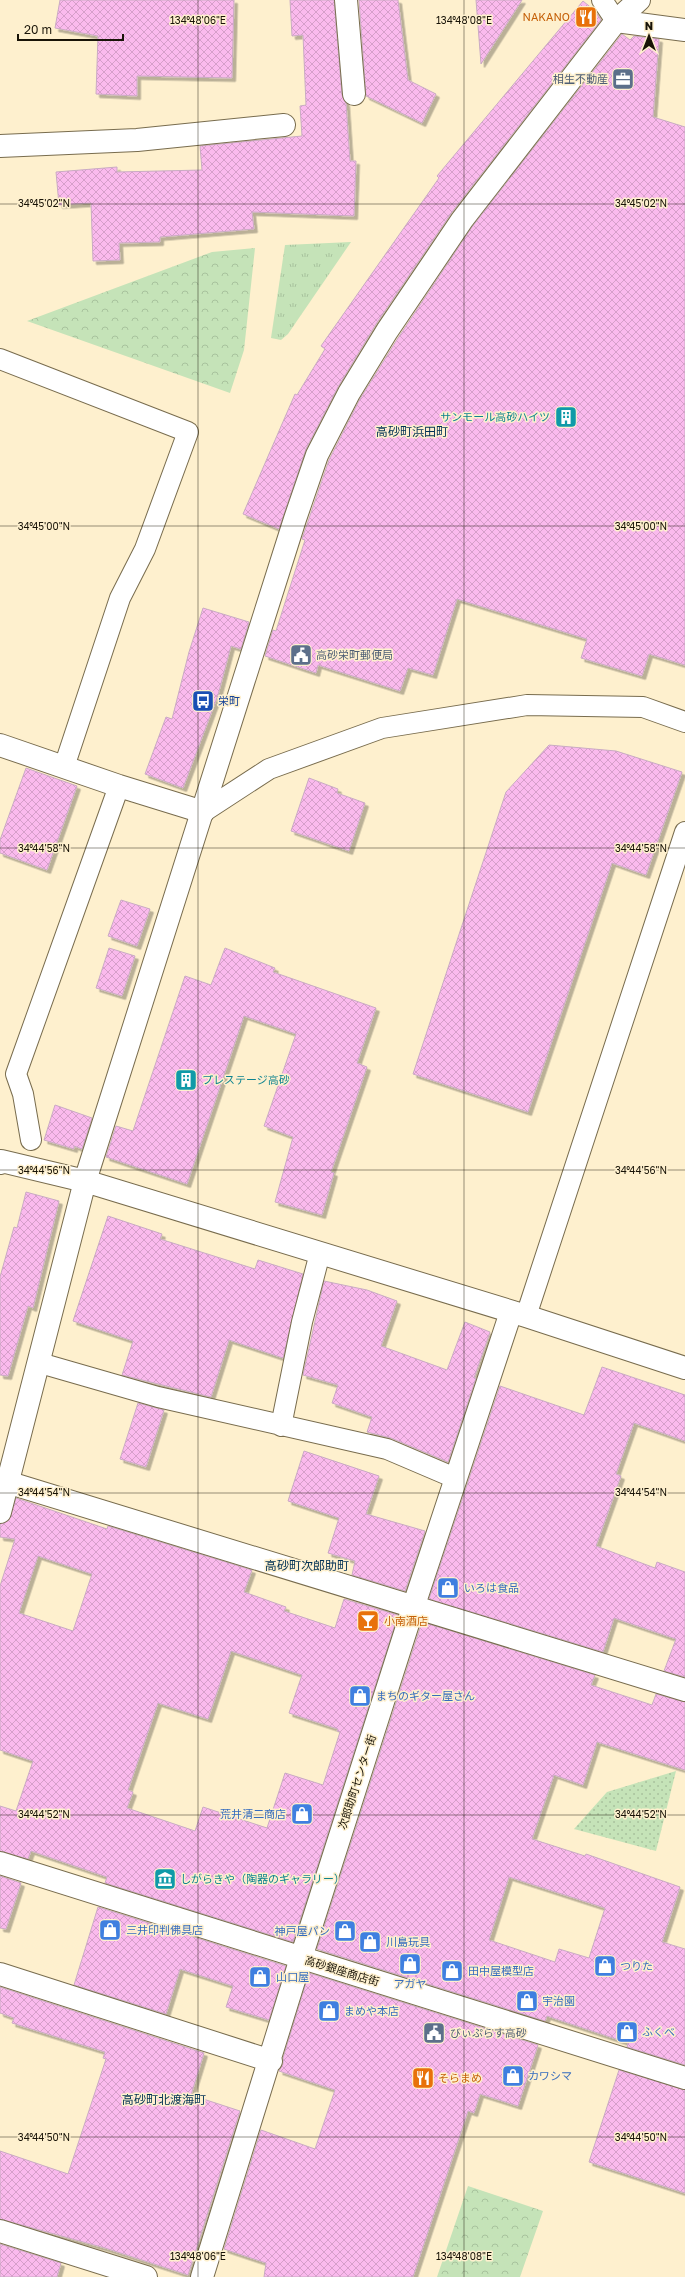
<svg xmlns="http://www.w3.org/2000/svg" width="685" height="2277" viewBox="0 0 685 2277" font-family="'Golos Text','Noto Sans JP',sans-serif">
	<style>
		.grass { fill: url(#grass-tufts) }
		.park { fill: url(#park-crowns) }
		.garden { fill: url(#garden-dots) }
		.building { fill: url(#building-cross-hatch); stroke: #c9abc3; fill-rule: evenodd; filter: url(#shadow) }
		.lines { fill: none; stroke-linecap: round; stroke-linejoin: round }
		.service-casing { stroke: #786c4e; stroke-width: 22 }
		.pedestrian-casing { stroke: #786c4e; stroke-width: 24 }
		.minor-casing { stroke: #786c4e; stroke-width: 24 }
		.tertiary-casing { stroke: #786c4e; stroke-width: 24 }
		.service { stroke: #fff; stroke-width: 20 }
		.pedestrian { stroke: #fff; stroke-width: 22 }
		.minor { stroke: #fff; stroke-width: 22 }
		.tertiary { stroke: #fff; stroke-width: 22 }
		.ticks { fill: none; stroke: #181307; stroke-width: 1; stroke-opacity: 0.45 }
		.labels { text-anchor: middle; stroke-width: 3; stroke-linejoin: round; paint-order: stroke }
		.food-label { font-size: 11px; fill: #c56008; stroke: #fef0ce; text-anchor: start }
		.service-label { font-size: 11px; fill: #4e5e75; stroke: #fef0ce; text-anchor: start }
		.culture-label { font-size: 11px; fill: #0d838f; stroke: #fef0ce; text-anchor: start }
		.transit-label { font-size: 11px; fill: #164399; stroke: #fef0ce; text-anchor: start }
		.shop-label { font-size: 11px; fill: #366cbe; stroke: #fef0ce; text-anchor: start }
		.street-label { font-size: 11px; fill: #181307; stroke: #fef0ce }
		.neighbourhood-label { font-size: 12px; fill: #003054; stroke: #fef0ce }
		.ticks-label { font-size: 10px; text-anchor: middle; fill: #181307; stroke: #fef0ce; stroke-width: 3; stroke-linejoin: round; paint-order: stroke }
	</style>
	<defs>
		<pattern id="grass-tufts" width="24" height="20" patternUnits="userSpaceOnUse"><rect width="24" height="20" fill="#c5e3b8"/><path d="M3 7l-1-3M5 7V3M7 7l1-3M15 17l-1-3M17 17v-4M19 17l1-3" fill="none" stroke="#a8c29d"/></pattern>
		<pattern id="park-crowns" width="20" height="18" patternUnits="userSpaceOnUse"><rect width="20" height="18" fill="#c5e3b8"/><path d="M2 6a3 3 0 1 1 6 0M12 15a3 3 0 1 1 6 0" fill="none" stroke="#a8c29d"/></pattern>
		<pattern id="garden-dots" width="8" height="8" patternUnits="userSpaceOnUse"><rect width="8" height="8" fill="#c5e3b8"/><path d="M2 2h.1M6 6h.1" fill="none" stroke="#a8c29d" stroke-width="1.8" stroke-linecap="round"/></pattern>
		<pattern id="building-cross-hatch" width="8" height="8" patternUnits="userSpaceOnUse"><rect width="8" height="8" fill="#fabaed"/><path d="M0 0l8 8M0 8l8-8" fill="none" stroke="#d69fca"/></pattern>
		<filter id="shadow"><feDropShadow dx="3.5" dy="3.5" stdDeviation="0" flood-color="#0004"/></filter>
	</defs>
	<rect width="100%" height="100%" fill="#fef0ce"/>
	<path class="grass" d="M351 242 288 334 281 340 271 338 285 245Z"/>
	<path class="park" d="M255 248 244 350 230 393 27 321 212 252Z
		M468 2186 543 2211 520 2277H437Z"/>
	<path class="garden" d="M676 1771 656 1851 574 1829 607 1792Z"/>
	<path class="building" d="M60 0H234L232 78 137 76V96L96 94 98 36 55 28Z
		M290 0H334L342 95 346 103 350 161H356L354 216 252 212 254 229 160 237V242L119 243 120 260 93 261 91 203 59 205 56 172 117 167V172L202 170 200 146 302 136 300 106 306 105 303 35 292 36Z
		M359 0H398L408 80 436 94 422 123 366 96Z
		M476 0H522L481 64Z
		M583 1 595 11 601 20 452 212 376 324 338 387 306 449 279 529 243 514 295 394 297 395 325 349 321 346 439 178 437 176Z
		M622 34 630 40 634 36 659 39 653 117 685 127V665L649 654 642 676 581 658 587 639 457 599 433 675 408 668 400 691 318 665 316 673 265 656 273 630 276 631 305 540 302 539 329 460 360 399 398 338 472 227Z
		M203 608 249 622 241 649 231 646 218 695 183 788 145 774 166 717 172 719 189 652Z
		M549 745 616 751 682 772 646 875 612 863 528 1112 413 1074 506 792Z
		M26 768 77 786 47 870 0 853V840Z
		M309 778 338 789 337 793 365 803 349 851 291 831Z
		M121 900 150 909 137 946 108 936Z
		M109 948 135 956 122 996 96 988Z
		M225 948 275 968 273 972 376 1008 357 1063 367 1067 331 1172 334 1173 322 1215 275 1202 293 1137 264 1126 296 1034 244 1016 187 1184 106 1157 116 1126 133 1131 185 976 211 985Z
		M55 1105 92 1118 82 1149 74 1146V1149L44 1140Z
		M26 1192 59 1201 33 1308 28 1306 8 1376 0 1375V1277L14 1227 17 1228Z
		M108 1216 162 1234 160 1239 255 1269 258 1260 303 1274 283 1358 229 1340 211 1397 122 1375 133 1341 73 1321Z
		M324 1281 367 1290 397 1301 381 1346 447 1370 465 1322 490 1332 474 1378H476L448 1462 391 1438 367 1432 372 1417 332 1403 338 1385 303 1375Z
		M602 1367 685 1395V1441L634 1423 616 1474 621 1476 596 1546 655 1568 657 1562 685 1572V1677L664 1671 676 1639 614 1618 603 1652 429 1599 500 1386 584 1415Z
		M138 1403 164 1410 146 1467 120 1459Z
		M304 1451 379 1476 366 1514 425 1531 405 1591 352 1575 355 1561 328 1553 339 1518 288 1501Z
		M16 1498 107 1529 108 1526 252 1570 244 1592 286 1607 284 1611 335 1628 344 1599 398 1615 293 1942 105 1883 107 1877 31 1851 28 1859 0 1851V1806L16 1811 33 1761 0 1750V1586L15 1539 0 1537V1524L9 1520ZM38 1556 92 1574 73 1631 19 1613ZM231 1651 302 1675 289 1713 338 1729 337 1731 340 1732 323 1785 285 1773 267 1828 203 1807 195 1831 127 1808 133 1792 128 1790 158 1703 208 1719Z
		M422 1622 595 1675 591 1685 652 1705 656 1694 685 1702V1770L597 1742 583 1785 554 1775 532 1839 585 1856 586 1854 680 1887 662 1942 685 1949V2065L627 2047 628 2043 547 2016 545 2021 317 1949ZM509 1877 605 1908 589 1958 559 1949 555 1962 489 1940Z
		M0 1876 21 1883 6 1929 0 1928Z
		M98 1907 286 1966 269 2020 226 2007 233 1986 180 1969 166 2014 74 1985Z
		M309 1973 538 2045 518 2106 480 2094 474 2113 468 2111 413 2277H264L266 2263 224 2249 261 2130 315 2149 335 2090 279 2071 283 2064V2058Z
		M0 1987 204 2053 191 2095 240 2111 188 2275 105 2248 0 2219V2151L68 2174 106 2059 103 2058 105 2052 12 2023 14 2018 0 2013Z
		M619 2070 685 2090V2193L589 2162Z
		M0 2244 61 2263 57 2277H0Z"/>
	<g class="lines">
		<g class="service-casing">
			<path id="service" d="M602 0 616 21
				M0 359 188 432 145 549 120 598 64 767
				M203 812 269 769 382 728 527 705 643 707 685 722
				M31 1140 23 1094 16 1074 119 786
				M526 1316 685 832
				M40 1363 158 1397 387 1449 455 1478
				M281 1426 302 1322 320 1253"/>
		</g>
		<g class="pedestrian-casing">
			<path id="pedestrian" d="M0 1863 685 2078
				M301 1958 414 1605"/>
		</g>
		<g class="minor-casing">
			<path id="minor" d="M346 0 354 94
				M616 21 685 30
				M0 146 137 140 284 125
				M0 745 119 786 203 812
				M0 1480 685 1690
				M414 1605 511 1312
				M0 1974 271 2061
				M0 2231 146 2277
				M202 2277 301 1958"/>
		</g>
		<g class="tertiary-casing">
			<path id="tertiary" d="M0 1163 1 1161 85 1181 526 1316 685 1368
				M0 1512 85 1181 295 519 317 455 349 393 387 331 462 220 616 21 639 0"/>
		</g>
		<use href="#service" class="service"/>
		<use href="#pedestrian" class="pedestrian"/>
		<use href="#minor" class="minor"/>
		<use href="#tertiary" class="tertiary"/>
	</g>
	<path class="ticks" d="M198 0V2277M464 0V2277M0 204H685M0 526H685M0 848H685M0 1170H685M0 1493H685M0 1815H685M0 2137H685"/>
	<defs>
		<g id="restaurant-square" transform="scale(1.15)"><rect x="-9" y="-9" width="18" height="18" rx="4" fill="#e8710a" stroke="#fef0ce"/><path d="M-5-6h1v4h1v-4h1v4h1v-4h1v5L-1.5 .5V6h-2V.5L-5-1ZM5-6V6H3V1.5H1.5Q1.5-4 5-6Z" fill="#fff"/></g>
		<g id="office-square" transform="scale(1.15)"><rect x="-9" y="-9" width="18" height="18" rx="4" fill="#5c6f8a" stroke="#fef0ce"/><path d="M-6-3h4V-5.5h4V-3h4V5H-6ZM-1-4.5V-3h2v-1.5ZM-6 0V1H6V0Z" fill="#fff"/></g>
		<g id="building-square" transform="scale(1.15)"><rect x="-9" y="-9" width="18" height="18" rx="4" fill="#0f9aa8" stroke="#fef0ce"/><path d="M-4-6H4V6H1V3H-1V6H-4ZM-2.5-4.3h1.7v1.8h-1.7ZM.8-4.3h1.7v1.8H.8ZM-2.5-1h1.7V.8h-1.7ZM.8-1h1.7V.8H.8Z" fill="#fff"/></g>
		<g id="civic-square" transform="scale(1.15)"><rect x="-9" y="-9" width="18" height="18" rx="4" fill="#5c6f8a" stroke="#fef0ce"/><path d="M-.6-6.5H3V-4.5H.6V-3L4-1V1h2V6H-6V1h2V-1L-.6-3ZM-1.2 2.5V6h2.4V2.5Z" fill="#fff"/></g>
		<g id="bus-square" transform="scale(1.15)"><rect x="-9" y="-9" width="18" height="18" rx="4" fill="#1a4fb4" stroke="#fef0ce"/><path d="M-5-6H5V4H4V6H2V4H-2V6H-4V4H-5ZM-3.5-4V0h7V-4ZM-3.5 1.2v1.5H-2V1.2ZM2 1.2v1.5H3.5V1.2Z" fill="#fff"/></g>
		<g id="shop-square" transform="scale(1.15)"><rect x="-9" y="-9" width="18" height="18" rx="4" fill="#3f7fe0" stroke="#fef0ce"/><path d="M-5-2.5h2.3a2.7 3.5 0 0 1 5.4 0H5L5.5 6h-11ZM-1.5-2.5h3a1.5 2.3 0 0 0-3 0Z" fill="#fff"/></g>
		<g id="bar-square" transform="scale(1.15)"><rect x="-9" y="-9" width="18" height="18" rx="4" fill="#e8710a" stroke="#fef0ce"/><path d="M-6-5H6L.8 .8V4.5H3.5V6h-7V4.5H-.8V.8Z" fill="#fff"/></g>
		<g id="museum-square" transform="scale(1.15)"><rect x="-9" y="-9" width="18" height="18" rx="4" fill="#0f9aa8" stroke="#fef0ce"/><path d="M0-6L6-3V-2H-6V-3ZM-5-1h2V3h-2ZM-1-1h2V3h-2ZM3-1h2V3H3ZM-6 4H6V6H-6Z" fill="#fff"/></g>
	</defs>
	<g fill-rule="evenodd">
		<use href="#restaurant-square" x="586" y="17"/>
		<use href="#office-square" x="623" y="79"/>
		<use href="#building-square" x="566" y="417"/>
		<use href="#civic-square" x="301" y="655"/>
		<use href="#bus-square" x="203" y="701"/>
		<use href="#building-square" x="186" y="1080"/>
		<use href="#shop-square" x="448" y="1588"/>
		<use href="#bar-square" x="368" y="1621"/>
		<use href="#shop-square" x="360" y="1696"/>
		<use href="#shop-square" x="302" y="1814"/>
		<use href="#museum-square" x="165" y="1879"/>
		<use href="#shop-square" x="110" y="1930"/>
		<use href="#shop-square" x="345" y="1931"/>
		<use href="#shop-square" x="370" y="1942"/>
		<use href="#shop-square" x="410" y="1964"/>
		<use href="#shop-square" x="605" y="1966"/>
		<use href="#shop-square" x="452" y="1971"/>
		<use href="#shop-square" x="260" y="1977"/>
		<use href="#shop-square" x="527" y="2001"/>
		<use href="#shop-square" x="329" y="2011"/>
		<use href="#shop-square" x="627" y="2032"/>
		<use href="#civic-square" x="434" y="2033"/>
		<use href="#shop-square" x="513" y="2076"/>
		<use href="#restaurant-square" x="423" y="2078"/>
	</g>
	<g class="labels">
		<g class="food-label">
			<text x="570" y="21" text-anchor="end">NAKANO</text>
			<text x="384" y="1625">小南酒店</text>
			<text x="438" y="2082">そらまめ</text>
		</g>
		<g class="service-label">
			<text x="608" y="83" text-anchor="end">相生不動産</text>
			<text x="316" y="659">高砂栄町郵便局</text>
			<text x="450" y="2037">びぃぷらす高砂</text>
		</g>
		<g class="culture-label">
			<text x="550" y="421" text-anchor="end">サンモール高砂ハイツ</text>
			<text x="202" y="1084">プレステージ高砂</text>
			<text x="180" y="1883">しがらきや（陶器のギャラリー）</text>
		</g>
		<g class="transit-label">
			<text x="218" y="705">栄町</text>
		</g>
		<g class="shop-label">
			<text x="464" y="1592">いろは食品</text>
			<text x="376" y="1700">まちのギター屋さん</text>
			<text x="286" y="1818" text-anchor="end">荒井清二商店</text>
			<text x="126" y="1934">三井印判佛具店</text>
			<text x="330" y="1935" text-anchor="end">神戸屋パン</text>
			<text x="386" y="1946">川島玩具</text>
			<text x="620" y="1970">つりた</text>
			<text x="468" y="1975">田中屋模型店</text>
			<text x="276" y="1981">山口屋</text>
			<text x="410" y="1988" text-anchor="middle">アガヤ</text>
			<text x="542" y="2005">宇治園</text>
			<text x="344" y="2015">まめや本店</text>
			<text x="642" y="2036">ふくべ</text>
			<text x="528" y="2080">カワシマ</text>
		</g>
		<g class="street-label">
			<text transform="translate(357 1782) rotate(-72)" y="4">次郎助町センター街</text>
			<text transform="translate(342 1971) rotate(17)" y="4">高砂銀座商店街</text>
		</g>
		<g class="neighbourhood-label">
			<text x="412" y="436">高砂町浜田町</text>
			<text x="307" y="1570">高砂町次郎助町</text>
			<text x="164" y="2104">高砂町北渡海町</text>
		</g>
	</g>
	<g class="ticks-label">
		<text x="198" y="24">134°48'06"E</text>
		<text x="464" y="24">134°48'08"E</text>
		<text x="44" y="207">34°45'02"N</text>
		<text x="641" y="207">34°45'02"N</text>
		<text x="44" y="530">34°45'00"N</text>
		<text x="641" y="530">34°45'00"N</text>
		<text x="44" y="852">34°44'58"N</text>
		<text x="641" y="852">34°44'58"N</text>
		<text x="44" y="1174">34°44'56"N</text>
		<text x="641" y="1174">34°44'56"N</text>
		<text x="44" y="1496">34°44'54"N</text>
		<text x="641" y="1496">34°44'54"N</text>
		<text x="44" y="1818">34°44'52"N</text>
		<text x="641" y="1818">34°44'52"N</text>
		<text x="44" y="2141">34°44'50"N</text>
		<text x="641" y="2141">34°44'50"N</text>
		<text x="198" y="2260">134°48'06"E</text>
		<text x="464" y="2260">134°48'08"E</text>
	</g>
	<g transform="translate(649 36)" stroke="#fef0ce" stroke-width="3" paint-order="stroke">
	<path d="M0-3L7 15L0 10L-7 15Z" fill="#181307"/>
	<text y="-6" font-size="11" font-weight="bold" text-anchor="middle" fill="#181307">N</text>
	</g>
	<path d="M18 34v6h105v-6" fill="none" stroke="#181307" stroke-width="2"/>
	<text x="24" y="34" font-size="12" fill="#181307" stroke="#fef0ce" stroke-width="3" paint-order="stroke">20 m</text>
</svg>
